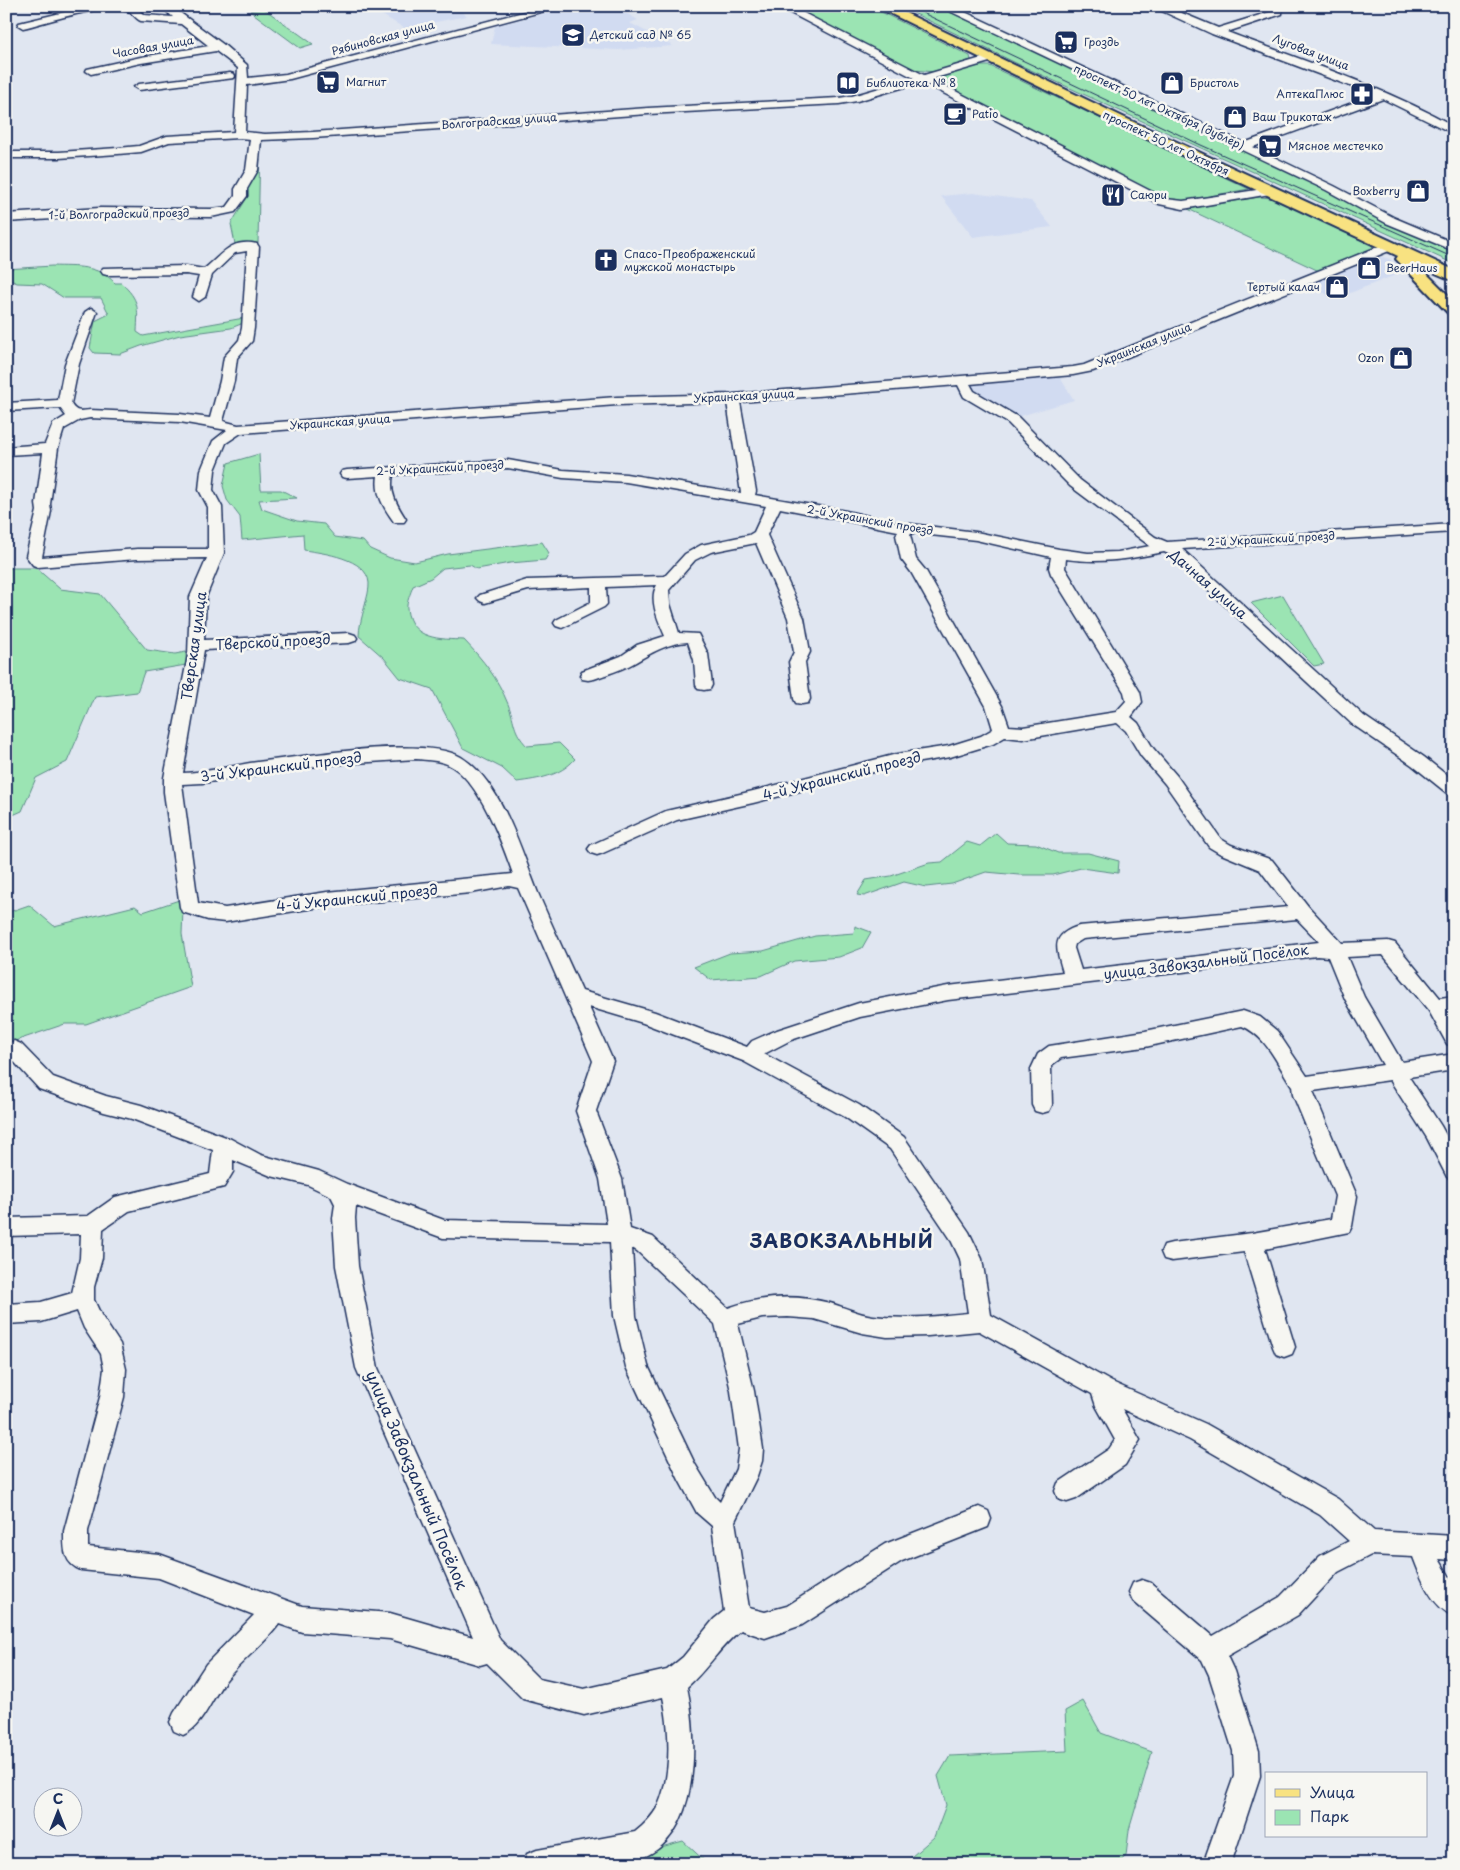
<svg xmlns="http://www.w3.org/2000/svg" width="1460" height="1870" viewBox="0 0 1460 1870" font-family="'Playpen Sans',sans-serif">
	<style>
		.built { fill: #d1dbf1 }
		.green { fill: #9be4b3; stroke: #5b8a88 }
		.lines { fill: none; stroke-linecap: round; stroke-linejoin: round }
		.minor-casing { stroke: #1b2f5e; stroke-width: 3 }
		.major-casing { stroke: #1b2f5e; stroke-width: 4 }
		.minor { fill: #f6f6f2; fill-rule: evenodd }
		.major { fill: #f8e281; fill-rule: evenodd }
		.tram { stroke: #1b2f5e; stroke-width: 1 }
		.labels { text-anchor: middle; stroke-width: 5; stroke-linejoin: round; paint-order: stroke }
		.far-poi-label { font-size: 11px; fill: #1b2f5e; stroke: #f6f6f2; text-anchor: start }
		.far-street-label { font-size: 11px; fill: #1b2f5e; stroke: #f6f6f2 }
		.street-label { font-size: 14px; fill: #1b2f5e; stroke: #f6f6f2 }
		.near-street-label { font-size: 16px; fill: #1b2f5e; stroke: #f6f6f2 }
		.district-label { font-size: 19px; font-weight: bold; letter-spacing: 1px; fill: #1b2f5e; stroke: #f6f6f2 }
	</style>
	<rect width="100%" height="100%" fill="#e0e6f1"/>
	<filter id="ink" filterUnits="userSpaceOnUse"><feTurbulence type="fractalNoise" baseFrequency=".02" numOctaves="2"/><feDisplacementMap in="SourceGraphic" scale="10" xChannelSelector="R" yChannelSelector="G"/><feConvolveMatrix kernelMatrix="1 2 1 2 8 2 1 2 1" color-interpolation-filters="sRGB"/></filter>
	<g filter="url(#ink)">
		<path class="built" d="M367 6H456L467 16 404 28Z
			M574 6H614L638 20 630 23 673 46 618 50 491 44 495 26Z
			M973 193 1031 201 1052 227 973 237 941 196Z
			M1376 257H1383L1390 259 1403 272 1335 299 1308 284Z
			M1059 376 1074 400 1017 417 1000 406 980 397 973 393 970 387 974 384Z"/>
		<path class="green" d="M788 6H869L970 56 971 60 934 72 915 70Z
			M899 6H937L1327 190 1349 203 1454 250V264L1022 66Z
			M263 8 313 44 300 48 250 11Z
			M974 66H990L1249 189 1176 202 1168 201 933 81 934 78Z
			M260 143 258 244H235L231 224 248 196 247 189Z
			M1259 197 1272 198 1370 244 1374 248 1373 250 1319 271 1188 209Z
			M52 266C75 267 97 264 115 283H121C140 300 138 308 137 332L143 336 244 318 241 324 231 328 180 335 141 346 120 354 94 353 90 348 95 321 109 314 101 298H64L42 284 17 283 6 278V269Z
			M259 454 261 490H281L297 498 259 500 262 509 297 521 324 524 335 537 363 541 370 549 390 558 415 562 448 554 542 542 549 553 545 560 510 563 477 569 470 565 443 568 431 578 413 586C411 592 406 603 407 609 411 640 440 639 464 640 484 661 497 677 508 704 516 724 512 730 527 746L559 743 575 759C560 776 539 779 517 782L502 768 463 748 432 689 400 678 384 658 359 636C359 619 370 595 369 583 367 558 323 553 304 550L303 534 242 540 240 517 227 500 223 486 228 463Z
			M6 568H36L60 589 100 594 147 650 175 654 186 652V665L144 672 137 692 95 697 67 762 36 778 22 811 6 818Z
			M1283 595 1324 664 1314 666 1251 603Z
			M996 833 1007 843 1036 844 1058 853H1088L1119 861 1118 873 1081 868 1053 875H1019L986 872 952 884 926 887 904 882 864 896 857 895 866 880 891 876 929 863 942 862 967 842 980 846Z
			M179 900 183 909 182 934 191 987 86 1024H65L6 1044V907L9 912 29 905 54 926 135 906 143 912Z
			M855 926 871 932 862 948 839 957 794 961 761 976 711 980 694 967 730 953 763 951 815 936 854 933Z
			M1083 1701 1101 1733 1152 1752 1129 1830 1126 1856 1117 1864H903L934 1837 946 1805 938 1776 950 1756 1067 1751 1065 1711Z
			M683 1841 708 1864H599Z"/>
		<g class="lines">
			<g class="minor-casing">
				<path id="minor" d="M90 6H135L144 15 173 17 160 6H171L224 45 247 65 248 78 286 74 546 6H563L290 79 247 85 245 132 265 134 313 132 648 108 839 98 852 96 914 78 777 6H790L924 75 985 57H993L994 59 993 61 932 79 1166 199 1183 201 1270 188 1276 191 1270 194 1183 209 1159 204 922 82 857 101 839 104 648 114 313 138 261 140 258 170 247 189V196L235 212 211 217 100 216 6 222V214L100 208 211 209 227 207 235 196V189L246 170 250 139 239 138 169 142 141 152 118 154 59 158H6V152H59L118 148 139 146 167 136 234 132 238 68 216 51 141 63 91 74 86 71 87 69 141 57 209 46 181 24 141 21C135 19 132 11 126 10 103 3 49 22 23 28L18 25 19 23Z
					M939 6H952L1244 143 1374 95 1212 34 1151 6H1165L1218 28 1276 10H1282V14L1227 32C1304 61 1382 86 1454 126V134L1383 99 1253 147 1334 186 1395 218 1454 243V251L1386 223 1326 190Z
					M230 73 234 74 235 76 234 78 139 90 134 87 139 84Z
					M1390 242 1394 243 1396 246 1394 249 1093 371 1073 375 970 384 974 391 1018 417 1080 480 1155 537 1167 542 1454 524V532L1182 549 1364 716 1424 757 1454 781V796L1448 794 1412 765 1352 724 1171 555 1164 552C1129 559 1102 564 1066 559L1065 568 1140 692 1142 702 1131 717 1138 723 1153 748 1177 776 1221 839 1231 845 1272 860 1308 906 1342 943 1388 941 1395 943 1440 998 1454 996V1010L1449 1011 1454 1021V1047L1447 1044 1429 1011 1383 955 1347 957 1364 997 1402 1062 1454 1054V1070L1409 1077 1441 1126 1454 1150V1180L1447 1177 1427 1138 1390 1080 1313 1091 1357 1196 1352 1226 1349 1232 1265 1249 1295 1347 1292 1354 1284 1357 1276 1354 1273 1347 1244 1252 1172 1261 1164 1259 1161 1252 1164 1245 1172 1243 1252 1233 1331 1219 1335 1196 1293 1095 1292 1086C1278 1066 1267 1036 1242 1026L1145 1047 1061 1058 1053 1064 1051 1069 1052 1105 1049 1111 1042 1113 1035 1111 1032 1105 1031 1069 1038 1054 1049 1046 1145 1031 1243 1011 1260 1017 1277 1031 1307 1076 1383 1065 1345 999 1328 957 1317 956 948 1000 860 1017 791 1040 764 1054 859 1105 904 1137 969 1232 982 1259 991 1315 1112 1382 1206 1424 1338 1499 1374 1531 1454 1536V1560L1439 1559 1454 1584V1616C1432 1608 1421 1578 1413 1557L1371 1555 1338 1572 1298 1615 1227 1656 1234 1671 1259 1751 1260 1776 1231 1864H1203L1234 1776 1233 1751 1209 1675 1202 1660 1133 1601 1129 1592 1133 1583 1142 1580 1151 1583 1213 1636 1280 1597 1320 1556 1349 1541 1320 1515 1190 1440 1122 1409 1140 1440 1125 1465 1076 1499 1067 1502 1058 1499 1055 1491 1058 1483 1109 1449 1115 1440 1096 1406 1092 1394 979 1331 928 1336 887 1337 862 1333 814 1319 788 1317 762 1318 738 1324 754 1391 763 1449 762 1461 757 1476 735 1521 749 1608 765 1612 787 1606 885 1544 979 1507 988 1511 991 1519 988 1527 902 1561 802 1625 765 1638 741 1630C720 1646 707 1670 687 1687 698 1737 701 1837 641 1858 610 1869 557 1864 523 1864L527 1854 537 1850 635 1832C644 1825 652 1817 658 1806 672 1774 670 1730 663 1697L584 1715 523 1699 487 1663 480 1665 390 1639 302 1632 279 1624C263 1646 239 1662 223 1684 211 1700 202 1727 183 1735L174 1731 170 1722 174 1713 206 1664 254 1615 159 1578 81 1570C63 1563 64 1548 64 1531L100 1397 104 1369 101 1354 84 1328 77 1311 41 1322 6 1324V1304L41 1302 72 1293 80 1258 81 1234 6 1236V1218L88 1216 115 1197 210 1174 213 1150 132 1119 104 1112 39 1089 7 1054V1044L14 1041 21 1044 53 1077 106 1096 141 1105 231 1139 261 1155 319 1171 347 1184 444 1220 607 1224 600 1179 576 1111 593 1061 518 888 509 886 471 893 327 906 225 922 208 920 182 912 180 907 164 792V778L188 655 190 597 207 558 137 559 38 567 33 565 26 556 37 511 36 504 43 453 6 455V447L45 444 53 424 66 416 60 408 6 411V403L58 400 65 364 85 312 91 308 97 312 79 364 71 404C76 413 81 411 90 410L180 414 210 418 220 381 224 357 239 340 242 328 247 251 235 253 212 275 205 297 199 301 193 297 199 276 186 274 107 275 103 274 101 271 103 268 186 266 204 269C222 255 230 238 257 244L259 247 254 328 252 341 237 358 234 381 223 421 238 425 617 397 733 394 1073 367 1084 365ZM958 385 964 397 1008 423 1070 486 1150 546 1118 552 1088 553 1059 549 976 532 894 522 846 511 755 495 756 491 740 402ZM727 402 741 493 626 474 563 470 508 460 347 470 342 471 340 474 342 477 347 478 378 476C375 494 384 508 394 522H404L406 519C397 505 389 493 393 475L508 468 563 478 626 482 766 506 754 532 749 535 701 545 685 554 665 576 527 580 480 595 477 598 480 601 485 603 528 590 591 587V602L556 620 554 623 556 626 562 628 604 607 607 604 606 587 657 585C648 599 659 622 665 636L637 645 621 656 582 671 580 675 582 679 588 680 594 679C607 674 622 670 634 663 651 653 667 643 688 642L694 660 696 685 698 689 704 690 710 689 712 685 708 654 698 634 679 633 670 604 669 590 695 560 711 552 756 543 788 618 794 652 789 662 794 699 796 703 802 704 808 703 810 699 805 662 810 652 804 618 767 535 780 508 898 531 896 535 901 559 911 572 986 706 993 729 981 736 949 746 897 754 753 791 666 811 591 845 588 849 591 853 597 855 603 853 677 820 753 803 897 766 950 757 993 744 1005 737 1023 739 1117 723 1126 731 1141 756 1165 784 1209 847 1219 853 1260 870 1288 907 1079 926C1050 935 1056 948 1063 972L948 986 859 1003 777 1030 752 1041 747 1047 655 1012 582 991C567 958 552 926 538 893 521 851 502 782 461 757 433 740 351 750 318 754 295 757 273 760 250 763 228 767 206 772 183 773L204 650 349 643 355 641 357 638 355 635 349 633 204 640 206 597 224 553 222 507 213 490 215 470 226 443 241 433 617 405ZM90 418 180 422 227 430 213 441 201 470 199 490 208 507V549H137L42 557 51 511 50 504 58 448 64 429 80 420ZM912 533 976 540 1051 557 1049 568 1051 574 1124 692 1126 701 1116 712 1023 727 1009 726 1002 706 926 571 916 559 910 535ZM416 759C426 760 438 760 447 764 479 778 502 843 513 874L327 892 225 908 198 903 182 784 202 783 324 765ZM1297 919 1319 942 1081 970 1074 948 1075 944 1083 939ZM589 1007 643 1023 743 1061 845 1117 890 1149 950 1238 960 1259 968 1313C937 1316 905 1320 873 1316 858 1314 844 1307 830 1303 796 1294 761 1296 728 1308L653 1237 630 1229 622 1179 596 1111 613 1061ZM233 1160 271 1176 308 1185 331 1196 335 1204 333 1218 336 1266 356 1368 473 1637 390 1613 302 1606 159 1554 88 1547V1531L124 1397 126 1369 120 1344 101 1315 94 1300V1287L102 1258 103 1229 129 1211 224 1187 233 1172ZM356 1206 443 1238 610 1242 614 1316 626 1367 679 1480 697 1513 712 1526 724 1611 714 1619 683 1657 667 1670 584 1689 539 1679 500 1640 378 1368 358 1266 355 1218ZM632 1248 637 1251 715 1324 731 1391 739 1449 736 1469 720 1502 715 1497 695 1464 648 1366 636 1316Z"/>
			</g>
			<g class="major-casing">
				<path id="major" d="M875 6H891L1123 117 1454 270V281L1419 266 1454 301V315L1448 313 1399 262 1396 259 1398 256 1113 123Z"/>
			</g>
			<use href="#minor" class="minor"/>
			<use href="#major" class="major"/>
			<path class="tram" d="M908 6 1201 145 1454 258"/>
		</g>
	</g>
	<defs>
		<g id="school-square" transform="scale(1.25)"><rect x="-9" y="-9" width="18" height="18" rx="4" fill="#1b2f5e" stroke="#f6f6f2"/><path d="M0-5L7-2L0 1L-7-2ZM-4 1L0 2.5L4 1V4Q0 6-4 4Z" fill="#fff"/></g>
		<g id="supermarket-square" transform="scale(1.25)"><rect x="-9" y="-9" width="18" height="18" rx="4" fill="#1b2f5e" stroke="#f6f6f2"/><path d="M-6-5.5h2.5l.6 2H6L4.5 2H-2.5L-4.4-4H-6ZM-1.5 3.2a1.3 1.3 0 1 0 .1 0ZM3 3.2a1.3 1.3 0 1 0 .1 0Z" fill="#fff"/></g>
		<g id="library-square" transform="scale(1.25)"><rect x="-9" y="-9" width="18" height="18" rx="4" fill="#1b2f5e" stroke="#f6f6f2"/><path d="M-6-4Q-3-5.5-.7-3.5V5Q-3 3-6 4ZM6-4Q3-5.5 .7-3.5V5Q3 3 6 4Z" fill="#fff"/></g>
		<g id="shop-square" transform="scale(1.25)"><rect x="-9" y="-9" width="18" height="18" rx="4" fill="#1b2f5e" stroke="#f6f6f2"/><path d="M-5-2.5h2.3a2.7 3.5 0 0 1 5.4 0H5L5.5 6h-11ZM-1.5-2.5h3a1.5 2.3 0 0 0-3 0Z" fill="#fff"/></g>
		<g id="pharmacy-square" transform="scale(1.25)"><rect x="-9" y="-9" width="18" height="18" rx="4" fill="#1b2f5e" stroke="#f6f6f2"/><path d="M-2-6h4v4h4v4h-4v4h-4v-4h-4v-4h4Z" fill="#fff"/></g>
		<g id="cafe-square" transform="scale(1.25)"><rect x="-9" y="-9" width="18" height="18" rx="4" fill="#1b2f5e" stroke="#f6f6f2"/><path d="M-5.5-4.5H6V0H3Q3 3.5 0 3.5H-2.5Q-5.5 3.5-5.5 0ZM3-3.2v2h1.7v-2ZM-6 4.5H4V6H-6Z" fill="#fff"/></g>
		<g id="restaurant-square" transform="scale(1.25)"><rect x="-9" y="-9" width="18" height="18" rx="4" fill="#1b2f5e" stroke="#f6f6f2"/><path d="M-5-6h1v4h1v-4h1v4h1v-4h1v5L-1.5 .5V6h-2V.5L-5-1ZM5-6V6H3V1.5H1.5Q1.5-4 5-6Z" fill="#fff"/></g>
		<g id="church-square" transform="scale(1.25)"><rect x="-9" y="-9" width="18" height="18" rx="4" fill="#1b2f5e" stroke="#f6f6f2"/><path d="M-1.2-6h2.4v3.5h3.3v2.4h-3.3V6h-2.4V-.1h-3.3v-2.4h3.3Z" fill="#fff"/></g>
	</defs>
	<g fill-rule="evenodd">
		<use href="#school-square" x="573" y="35"/>
		<use href="#supermarket-square" x="1066" y="42"/>
		<use href="#supermarket-square" x="328" y="82"/>
		<use href="#library-square" x="848" y="83"/>
		<use href="#shop-square" x="1172" y="83"/>
		<use href="#pharmacy-square" x="1362" y="94"/>
		<use href="#cafe-square" x="955" y="114"/>
		<use href="#shop-square" x="1235" y="117"/>
		<use href="#supermarket-square" x="1270" y="146"/>
		<use href="#shop-square" x="1418" y="191"/>
		<use href="#restaurant-square" x="1113" y="195"/>
		<use href="#church-square" x="606" y="260"/>
		<use href="#shop-square" x="1369" y="268"/>
		<use href="#shop-square" x="1337" y="287"/>
		<use href="#shop-square" x="1401" y="358"/>
	</g>
	<g class="labels">
		<g class="far-poi-label">
			<text x="590" y="39">Детский сад № 65</text>
			<text x="1084" y="46">Гроздь</text>
			<text x="346" y="86">Магнит</text>
			<text x="866" y="87">Библиотека № 8</text>
			<text x="1190" y="87">Бристоль</text>
			<text x="1344" y="98" text-anchor="end">АптекаПлюс</text>
			<text x="972" y="118">Patio</text>
			<text x="1252" y="121">Ваш Трикотаж</text>
			<text x="1288" y="150">Мясное местечко</text>
			<text x="1400" y="195" text-anchor="end">Boxberry</text>
			<text x="1130" y="199">Саюри</text>
			<text x="624" y="258">Спасо-Преображенский<tspan x="624" dy="13">мужской монастырь</tspan></text>
			<text x="1386" y="272">BeerHaus</text>
			<text x="1320" y="291" text-anchor="end">Тертый калач</text>
			<text x="1384" y="362" text-anchor="end">Ozon</text>
		</g>
		<g class="far-street-label">
			<text transform="translate(383 38) rotate(-15)" y="4">Рябиновская улица</text>
			<text transform="translate(153 47) rotate(-10)" y="4">Часовая улица</text>
			<text transform="translate(1311 52) rotate(21)" y="4">Луговая улица</text>
			<text transform="translate(1159 107) rotate(25)" y="4">проспект 50 лет Октября (дублёр)</text>
			<text transform="translate(499 121) rotate(-4)" y="4">Волгоградская улица</text>
			<text transform="translate(1166 143) rotate(25)" y="4">проспект 50 лет Октября</text>
			<text transform="translate(119 214) rotate(-1)" y="4">1-й Волгоградский проезд</text>
			<text transform="translate(1144 345) rotate(-22)" y="4">Украинская улица</text>
			<text transform="translate(744 396) rotate(-3)" y="4">Украинская улица</text>
			<text transform="translate(340 422) rotate(-4)" y="4">Украинская улица</text>
			<text transform="translate(440 468) rotate(-3)" y="4">2-й Украинский проезд</text>
			<text transform="translate(870 520) rotate(10)" y="4">2-й Украинский проезд</text>
			<text transform="translate(1271 539) rotate(-3)" y="4">2-й Украинский проезд</text>
		</g>
		<g class="street-label">
			<text transform="translate(1208 584) rotate(41)" y="5">Дачная улица</text>
			<text transform="translate(273 642) rotate(-3)" y="5">Тверской проезд</text>
			<text transform="translate(194 646) rotate(-82)" y="5">Тверская улица</text>
			<text transform="translate(281 767) rotate(-7)" y="5">3-й Украинский проезд</text>
			<text transform="translate(842 776) rotate(-14)" y="5">4-й Украинский проезд</text>
			<text transform="translate(357 898) rotate(-6)" y="5">4-й Украинский проезд</text>
			<text transform="translate(1206 962) rotate(-7)" y="5">улица Завокзальный Посёлок</text>
		</g>
		<g class="near-street-label">
			<text transform="translate(417 1480) rotate(67)" y="6">улица Завокзальный Посёлок</text>
		</g>
		<g class="district-label">
			<text x="842" y="1248">ЗАВОКЗАЛЬНЫЙ</text>
		</g>
	</g>
	<rect width="1460" height="1870" fill="none" stroke="#f6f6f2" stroke-width="25"/>
	<rect x="12" y="12" width="1435" height="1845" fill="none" stroke="#1b2f5e" stroke-width="2" filter="url(#ink)"/>
	<rect x="1265" y="1772" width="162" height="65" fill="#f6f6f2" stroke="#9ea6b7"/>
	<rect x="1275" y="1789" width="25" height="8" fill="#f8e281" stroke="#9ea6b7"/>
	<text x="1310" y="1798" font-size="15" fill="#1b2f5e">Улица</text>
	<rect x="1275" y="1810" width="25" height="15" fill="#9be4b3" stroke="#9ea6b7"/>
	<text x="1310" y="1822" font-size="15" fill="#1b2f5e">Парк</text>
	<g transform="translate(58 1812)"><circle r="24" fill="#f6f6f2" stroke="#9ea6b7"/>
	<path d="M0-4L9 19L0 12L-9 19Z" fill="#1b2f5e"/>
	<text y="-8" font-size="14" font-weight="bold" text-anchor="middle" fill="#1b2f5e">С</text>
	</g>
</svg>
